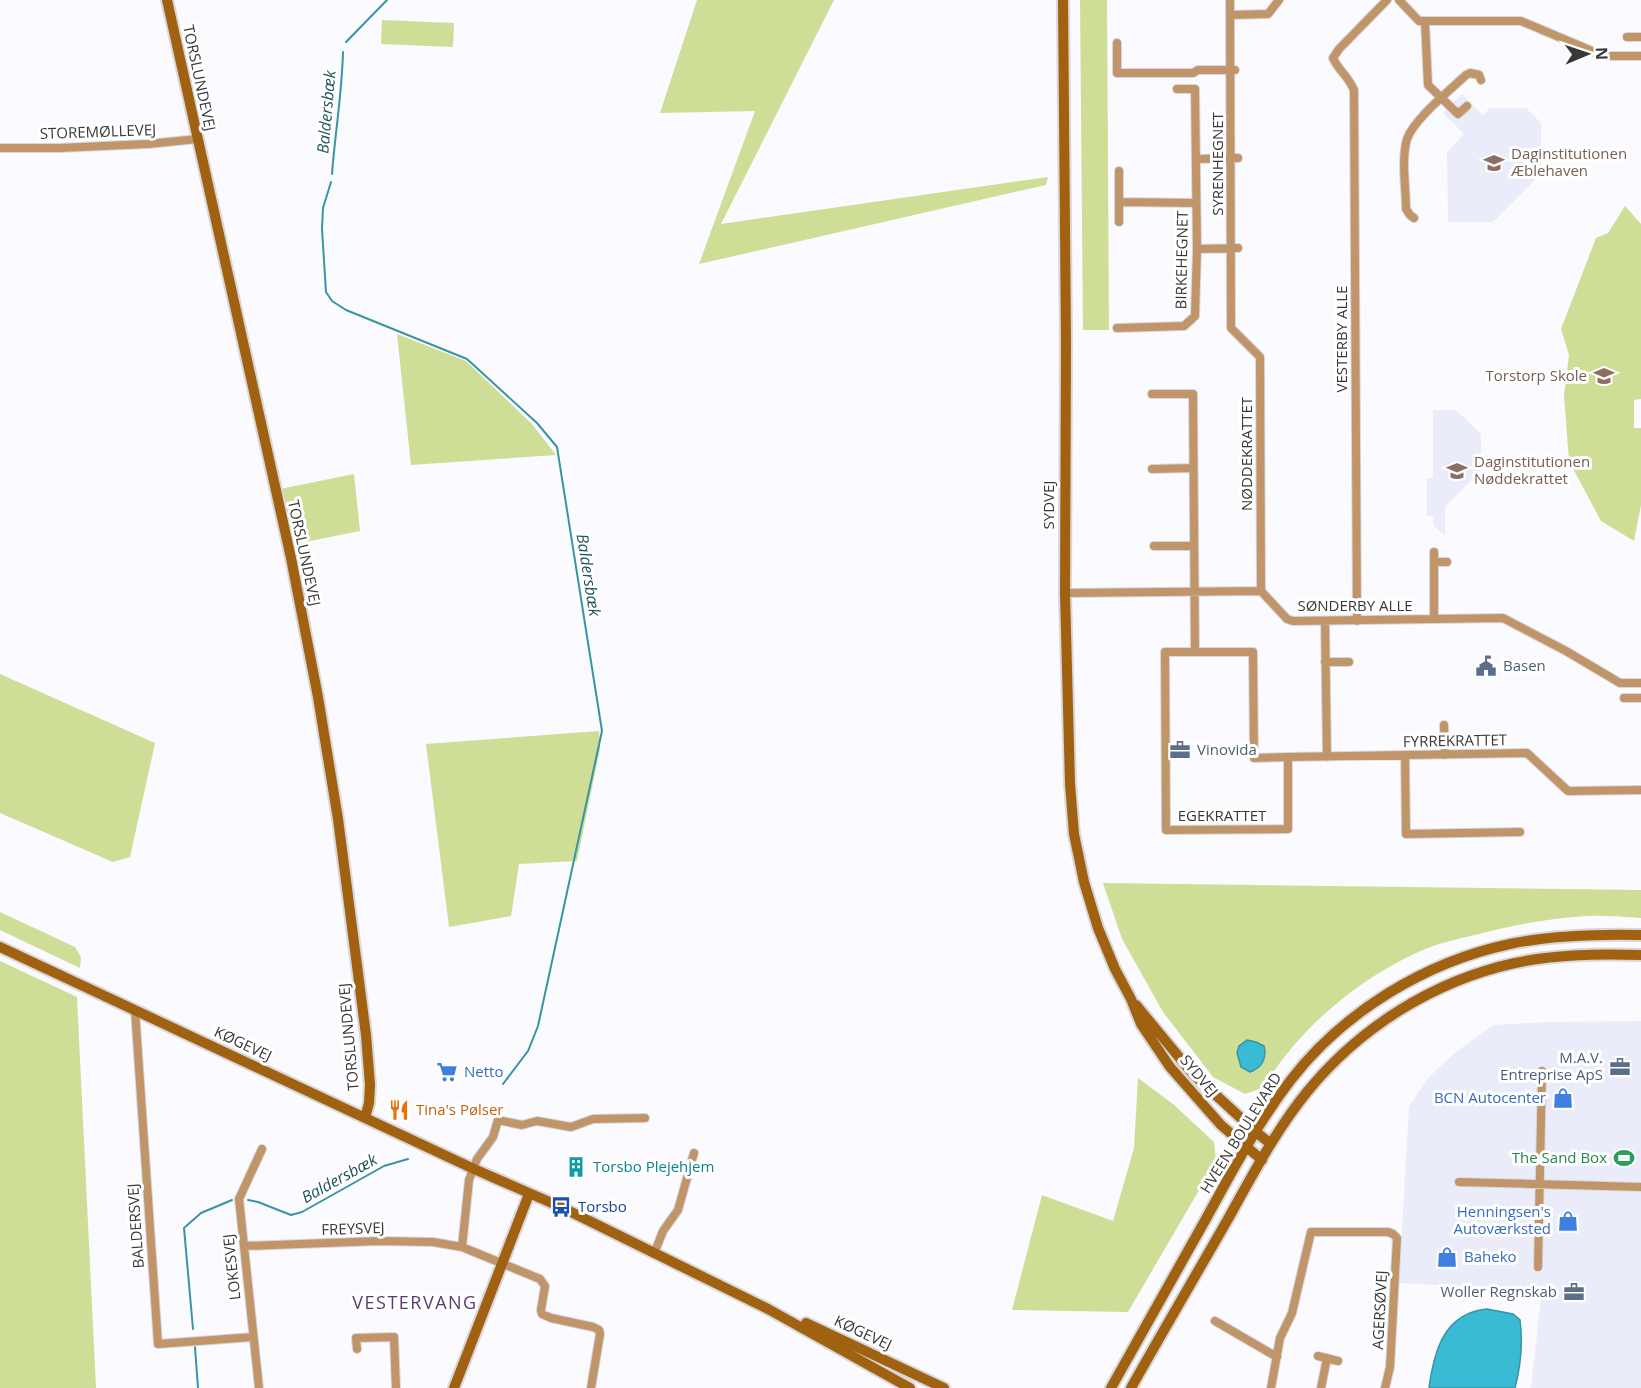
<svg xmlns="http://www.w3.org/2000/svg" width="1641" height="1388" viewBox="0 0 1641 1388" font-family="'Open Sans',sans-serif">
	<style>
		.built { fill: #ebecfa }
		.green { fill: #cede97 }
		.water { fill: #39bbd3; stroke: #3994a5; stroke-width: 1.5 }
		.lines { fill: none; stroke-linecap: round; stroke-linejoin: round }
		.stream { stroke: #3994a5; stroke-width: 2 }
		.street-casing { stroke: #d7d7dc; stroke-width: 10 }
		.secondary-casing { stroke: #d7d7dc; stroke-width: 14 }
		.street { stroke: #c0956a; stroke-width: 8 }
		.secondary { stroke: #a06210; stroke-width: 10 }
		.labels { text-anchor: middle; stroke-width: 6; stroke-linejoin: round; paint-order: stroke }
		.street-label { font-size: 15px; fill: #38383a; stroke: #fff }
		.education-label { font-size: 15px; fill: #785e54; stroke: #fff; text-anchor: start }
		.service-label { font-size: 15px; fill: #4e5e75; stroke: #fff; text-anchor: start }
		.shop-label { font-size: 15px; fill: #366cbe; stroke: #fff; text-anchor: start }
		.food-label { font-size: 15px; fill: #c56008; stroke: #fff; text-anchor: start }
		.leisure-label { font-size: 15px; fill: #27864d; stroke: #fff; text-anchor: end }
		.culture-label { font-size: 15px; fill: #0d838f; stroke: #fff; text-anchor: start }
		.transit-label { font-size: 15px; fill: #164399; stroke: #fff; text-anchor: start }
		.water-label { font-size: 16px; font-style: italic; fill: #1f545e; stroke: #fff }
		.quarter-label { font-size: 18px; letter-spacing: 1.5px; fill: #5c3973; stroke: #fff }
	</style>
	<rect width="100%" height="100%" fill="#fafaff"/>
	<path class="built" d="M1462 94 1483 115 1490 108H1526L1541 123V174L1493 222H1448L1447 152 1464 134 1443 113Z
		M1433 410H1456L1481 434V456L1488 463 1445 507V536L1434 526 1433 516H1427V478H1433Z
		M1641 1021V1388H1531L1542 1290 1399 1283 1409 1106 1429 1077 1456 1052 1493 1025 1547 1022Z"/>
	<path class="green" d="M697 0H834L721 224 1048 177 1046 185 699 264 755 111 660 113Z
		M1080 0H1107L1109 330H1083Z
		M382 20 454 23 453 47 381 44Z
		M1625 206 1641 224V399L1634 400V428H1641V505L1634 541 1601 521 1569 461 1564 396 1569 355 1561 329 1596 238 1608 233Z
		M397 334 466 361 532 424 556 455 411 465Z
		M354 474 360 531 295 544 280 489Z
		M0 674 155 743 130 857 113 862 0 813Z
		M599 731 600 749 577 861 519 864 511 916 449 927 426 744Z
		M1103 883 1641 890V918C1623 917 1604 915 1586 916 1550 918 1514 925 1479 934 1457 939 1434 944 1414 954 1353 983 1298 1030 1263 1088L1245 1094 1213 1077 1163 1012 1122 939Z
		M0 912 75 947 81 957 80 968 0 930Z
		M0 961 77 997 96 1388H0Z
		M1138 1078 1173 1104 1214 1142 1216 1161 1128 1312 1012 1310 1042 1195 1113 1221 1134 1148Z"/>
	<path class="water" d="M1247 1040 1256 1042 1264 1046C1267 1058 1262 1068 1250 1072L1241 1067 1237 1053 1239 1046Z
		M1487 1309 1513 1314 1520 1320C1523 1343 1521 1365 1515 1388H1429C1434 1351 1444 1313 1487 1309Z"/>
	<g class="lines">
		<path class="stream" d="M346 42 387 0
			M332 174C335 134 342 93 343 52
			M331 182 323 208 322 229 326 292 332 301 346 310 467 359 537 423 557 447 602 731 538 1026 528 1051 503 1084
			M248 1200 258 1202 291 1215 302 1212 384 1166 408 1159
			M193 1329 184 1228 201 1213 232 1200
			M195 1347 198 1388"/>
		<g class="street-casing">
			<path id="street" d="M1230 0 1231 328 1260 357 1261 591
				M1399 0 1419 21H1521L1604 56H1641
				M1230 15 1268 14 1279 0
				M1425 22 1428 85 1458 114 1467 106
				M1627 37H1641
				M1117 43V73H1193L1198 70H1235
				M0 148H59L148 144 197 139
				M1196 159 1238 158
				M1119 202 1196 203
				M1414 218 1410 215 1406 209C1406 187 1401 160 1407 139 1414 119 1450 90 1466 75L1470 73 1479 75 1481 80
				M1119 222V171
				M1197 249 1238 248
				M1117 328 1184 326 1195 316 1197 249 1195 89H1177
				M1152 394H1193L1195 652H1165L1166 830 1288 829V757L1254 758 1253 652H1195
				M1152 469 1193 468
				M1154 546H1194
				M1434 562H1447
				M1065 593 1261 591 1287 619 1293 621 1503 618 1566 651 1620 683H1641
				M1434 619V552
				M1325 621 1327 757
				M1357 621 1354 90C1349 77 1338 70 1333 58L1339 49 1387 0
				M1325 662H1349
				M1624 698H1641
				M1444 725 1445 755
				M1405 755 1406 834 1520 832
				M1288 757 1527 753 1568 791 1641 790
				M135 1010 158 1344 253 1337
				M1459 1182 1641 1187
				M244 1246 379 1241 433 1242 462 1247 540 1279 545 1286 541 1310 542 1314 551 1318 593 1327 599 1330 600 1334 591 1388
				M462 1247 469 1180 477 1159 493 1137 498 1120 522 1125 537 1121 571 1127 593 1119 645 1118
				M654 1254 663 1231 678 1210 694 1153
				M1538 1267 1542 1071
				M1215 1321 1277 1357
				M357 1349 356 1338 394 1337 396 1388
				M1318 1356 1338 1361
				M259 1388 239 1199 262 1149
				M1271 1388 1280 1338 1292 1313 1311 1232H1388L1393 1234 1397 1238 1390 1367 1385 1388
				M1321 1388 1327 1358"/>
		</g>
		<g class="secondary-casing">
			<path id="secondary" d="M167 0 291 558 318 697 338 819 366 1035 370 1085 369 1103 365 1118
				M1063 0 1066 343 1065 593 1070 784 1074 834 1084 882 1098 928 1115 969 1131 999 1141 1024 1170 1067 1206 1108 1221 1125 1262 1160
				M0 947 474 1169 561 1207 768 1309 910 1388
				M1136 1005 1193 1074 1256 1132 1271 1144
				M806 1323 944 1388
				M454 1388 529 1194
				M1111 1388C1143 1331 1175 1274 1207 1217 1232 1171 1258 1123 1290 1081 1343 1012 1425 962 1510 944 1553 935 1597 934 1641 935
				M1131 1388C1163 1331 1196 1275 1228 1219 1252 1176 1276 1130 1307 1092 1359 1028 1433 981 1515 963 1556 954 1599 954 1641 955"/>
		</g>
		<use href="#street" class="street"/>
		<use href="#secondary" class="secondary"/>
	</g>
	<defs>
		<g id="school-bare" transform="scale(1.62)"><path d="M0-5L7-2L0 1L-7-2ZM-4 1L0 2.5L4 1V4Q0 6-4 4Z" fill="#8d6e63" stroke="#fff" stroke-width="2.5" paint-order="stroke"/></g>
		<g id="civic-bare" transform="scale(1.62)"><path d="M-.6-6.5H3V-4.5H.6V-3L4-1V1h2V6H-6V1h2V-1L-.6-3ZM-1.2 2.5V6h2.4V2.5Z" fill="#5c6f8a" stroke="#fff" stroke-width="2.5" paint-order="stroke"/></g>
		<g id="office-bare" transform="scale(1.62)"><path d="M-6-3h4V-5.5h4V-3h4V5H-6ZM-1-4.5V-3h2v-1.5ZM-6 0V1H6V0Z" fill="#5c6f8a" stroke="#fff" stroke-width="2.5" paint-order="stroke"/></g>
		<g id="supermarket-bare" transform="scale(1.62)"><path d="M-6-5.5h2.5l.6 2H6L4.5 2H-2.5L-4.4-4H-6ZM-1.5 3.2a1.3 1.3 0 1 0 .1 0ZM3 3.2a1.3 1.3 0 1 0 .1 0Z" fill="#3f7fe0" stroke="#fff" stroke-width="2.5" paint-order="stroke"/></g>
		<g id="shop-bare" transform="scale(1.62)"><path d="M-5-2.5h2.3a2.7 3.5 0 0 1 5.4 0H5L5.5 6h-11ZM-1.5-2.5h3a1.5 2.3 0 0 0-3 0Z" fill="#3f7fe0" stroke="#fff" stroke-width="2.5" paint-order="stroke"/></g>
		<g id="restaurant-bare" transform="scale(1.62)"><path d="M-5-6h1v4h1v-4h1v4h1v-4h1v5L-1.5 .5V6h-2V.5L-5-1ZM5-6V6H3V1.5H1.5Q1.5-4 5-6Z" fill="#e8710a" stroke="#fff" stroke-width="2.5" paint-order="stroke"/></g>
		<g id="stadium-bare" transform="scale(1.62)"><path d="M0-5a6.5 5 0 1 0 0 10a6.5 5 0 1 0 0-10ZM-3.5-1.8h7v3.6h-7Z" fill="#2e9e5b" stroke="#fff" stroke-width="2.5" paint-order="stroke"/></g>
		<g id="building-bare" transform="scale(1.62)"><path d="M-4-6H4V6H1V3H-1V6H-4ZM-2.5-4.3h1.7v1.8h-1.7ZM.8-4.3h1.7v1.8H.8ZM-2.5-1h1.7V.8h-1.7ZM.8-1h1.7V.8H.8Z" fill="#0f9aa8" stroke="#fff" stroke-width="2.5" paint-order="stroke"/></g>
		<g id="bus-bare" transform="scale(1.62)"><path d="M-5-6H5V4H4V6H2V4H-2V6H-4V4H-5ZM-3.5-4V0h7V-4ZM-3.5 1.2v1.5H-2V1.2ZM2 1.2v1.5H3.5V1.2Z" fill="#1a4fb4" stroke="#fff" stroke-width="2.5" paint-order="stroke"/></g>
	</defs>
	<g fill-rule="evenodd">
		<use href="#school-bare" x="1494" y="163"/>
		<use href="#school-bare" x="1604" y="376"/>
		<use href="#school-bare" x="1457" y="471"/>
		<use href="#civic-bare" x="1486" y="666"/>
		<use href="#office-bare" x="1180" y="750"/>
		<use href="#office-bare" x="1620" y="1067"/>
		<use href="#supermarket-bare" x="447" y="1072"/>
		<use href="#shop-bare" x="1563" y="1098"/>
		<use href="#restaurant-bare" x="399" y="1110"/>
		<use href="#stadium-bare" x="1624" y="1158"/>
		<use href="#building-bare" x="576" y="1167"/>
		<use href="#bus-bare" x="561" y="1207"/>
		<use href="#shop-bare" x="1568" y="1221"/>
		<use href="#shop-bare" x="1447" y="1257"/>
		<use href="#office-bare" x="1574" y="1292"/>
	</g>
	<g class="labels">
		<g class="street-label">
			<text transform="translate(199 78) rotate(78)" y="5">TORSLUNDEVEJ</text>
			<text transform="translate(98 132) rotate(-2)" y="5">STOREMØLLEVEJ</text>
			<text transform="translate(1218 164) rotate(-90)" y="5">SYRENHEGNET</text>
			<text transform="translate(1182 260) rotate(-89)" y="5">BIRKEHEGNET</text>
			<text transform="translate(1342 339) rotate(-90)" y="5">VESTERBY ALLE</text>
			<text transform="translate(1247 454) rotate(-90)" y="5">NØDDEKRATTET</text>
			<text transform="translate(1049 505) rotate(-90)" y="5">SYDVEJ</text>
			<text transform="translate(304 553) rotate(78)" y="5">TORSLUNDEVEJ</text>
			<text x="1355" y="611">SØNDERBY ALLE</text>
			<text transform="translate(1455 741) rotate(-1)" y="5">FYRREKRATTET</text>
			<text x="1222" y="821">EGEKRATTET</text>
			<text transform="translate(349 1037) rotate(-95)" y="5">TORSLUNDEVEJ</text>
			<text transform="translate(243 1044) rotate(25)" y="5">KØGEVEJ</text>
			<text transform="translate(1199 1076) rotate(50)" y="5">SYDVEJ</text>
			<text transform="translate(1241 1133) rotate(-58)" y="5">HVEEN BOULEVARD</text>
			<text transform="translate(136 1226) rotate(-94)" y="5">BALDERSVEJ</text>
			<text transform="translate(353 1229) rotate(-2)" y="5">FREYSVEJ</text>
			<text transform="translate(232 1267) rotate(-96)" y="5">LOKESVEJ</text>
			<text transform="translate(1380 1310) rotate(-87)" y="5">AGERSØVEJ</text>
			<text transform="translate(863 1333) rotate(25)" y="5">KØGEVEJ</text>
		</g>
		<g class="education-label">
			<text x="1511" y="159">Daginstitutionen<tspan x="1511" dy="17">Æblehaven</tspan></text>
			<text x="1587" y="381" text-anchor="end">Torstorp Skole</text>
			<text x="1474" y="467">Daginstitutionen<tspan x="1474" dy="17">Nøddekrattet</tspan></text>
		</g>
		<g class="service-label">
			<text x="1503" y="671">Basen</text>
			<text x="1197" y="755">Vinovida</text>
			<text x="1603" y="1063" text-anchor="end">M.A.V.<tspan x="1603" dy="17">Entreprise ApS</tspan></text>
			<text x="1557" y="1297" text-anchor="end">Woller Regnskab</text>
		</g>
		<g class="shop-label">
			<text x="464" y="1077">Netto</text>
			<text x="1546" y="1103" text-anchor="end">BCN Autocenter</text>
			<text x="1551" y="1217" text-anchor="end">Henningsen's<tspan x="1551" dy="17">Autoværksted</tspan></text>
			<text x="1464" y="1262">Baheko</text>
		</g>
		<g class="food-label">
			<text x="416" y="1115">Tina's Pølser</text>
		</g>
		<g class="leisure-label">
			<text x="1607" y="1163">The Sand Box</text>
		</g>
		<g class="culture-label">
			<text x="593" y="1172">Torsbo Plejehjem</text>
		</g>
		<g class="transit-label">
			<text x="578" y="1212">Torsbo</text>
		</g>
		<g class="water-label">
			<text transform="translate(326 112) rotate(-85)" y="6">Baldersbæk</text>
			<text transform="translate(589 575) rotate(81)" y="6">Baldersbæk</text>
			<text transform="translate(339 1178) rotate(-29)" y="6">Baldersbæk</text>
		</g>
		<g class="quarter-label">
			<text x="415" y="1309">VESTERVANG</text>
		</g>
	</g>
	<g transform="translate(1587 54) rotate(88)" stroke="#ffffff" stroke-width="4.5" paint-order="stroke">
	<path d="M0-4.5L10 22L0 15L-10 22Z" fill="#38383a"/>
	<text y="-9" font-size="16" font-weight="bold" text-anchor="middle" fill="#38383a">N</text>
	</g>
</svg>
